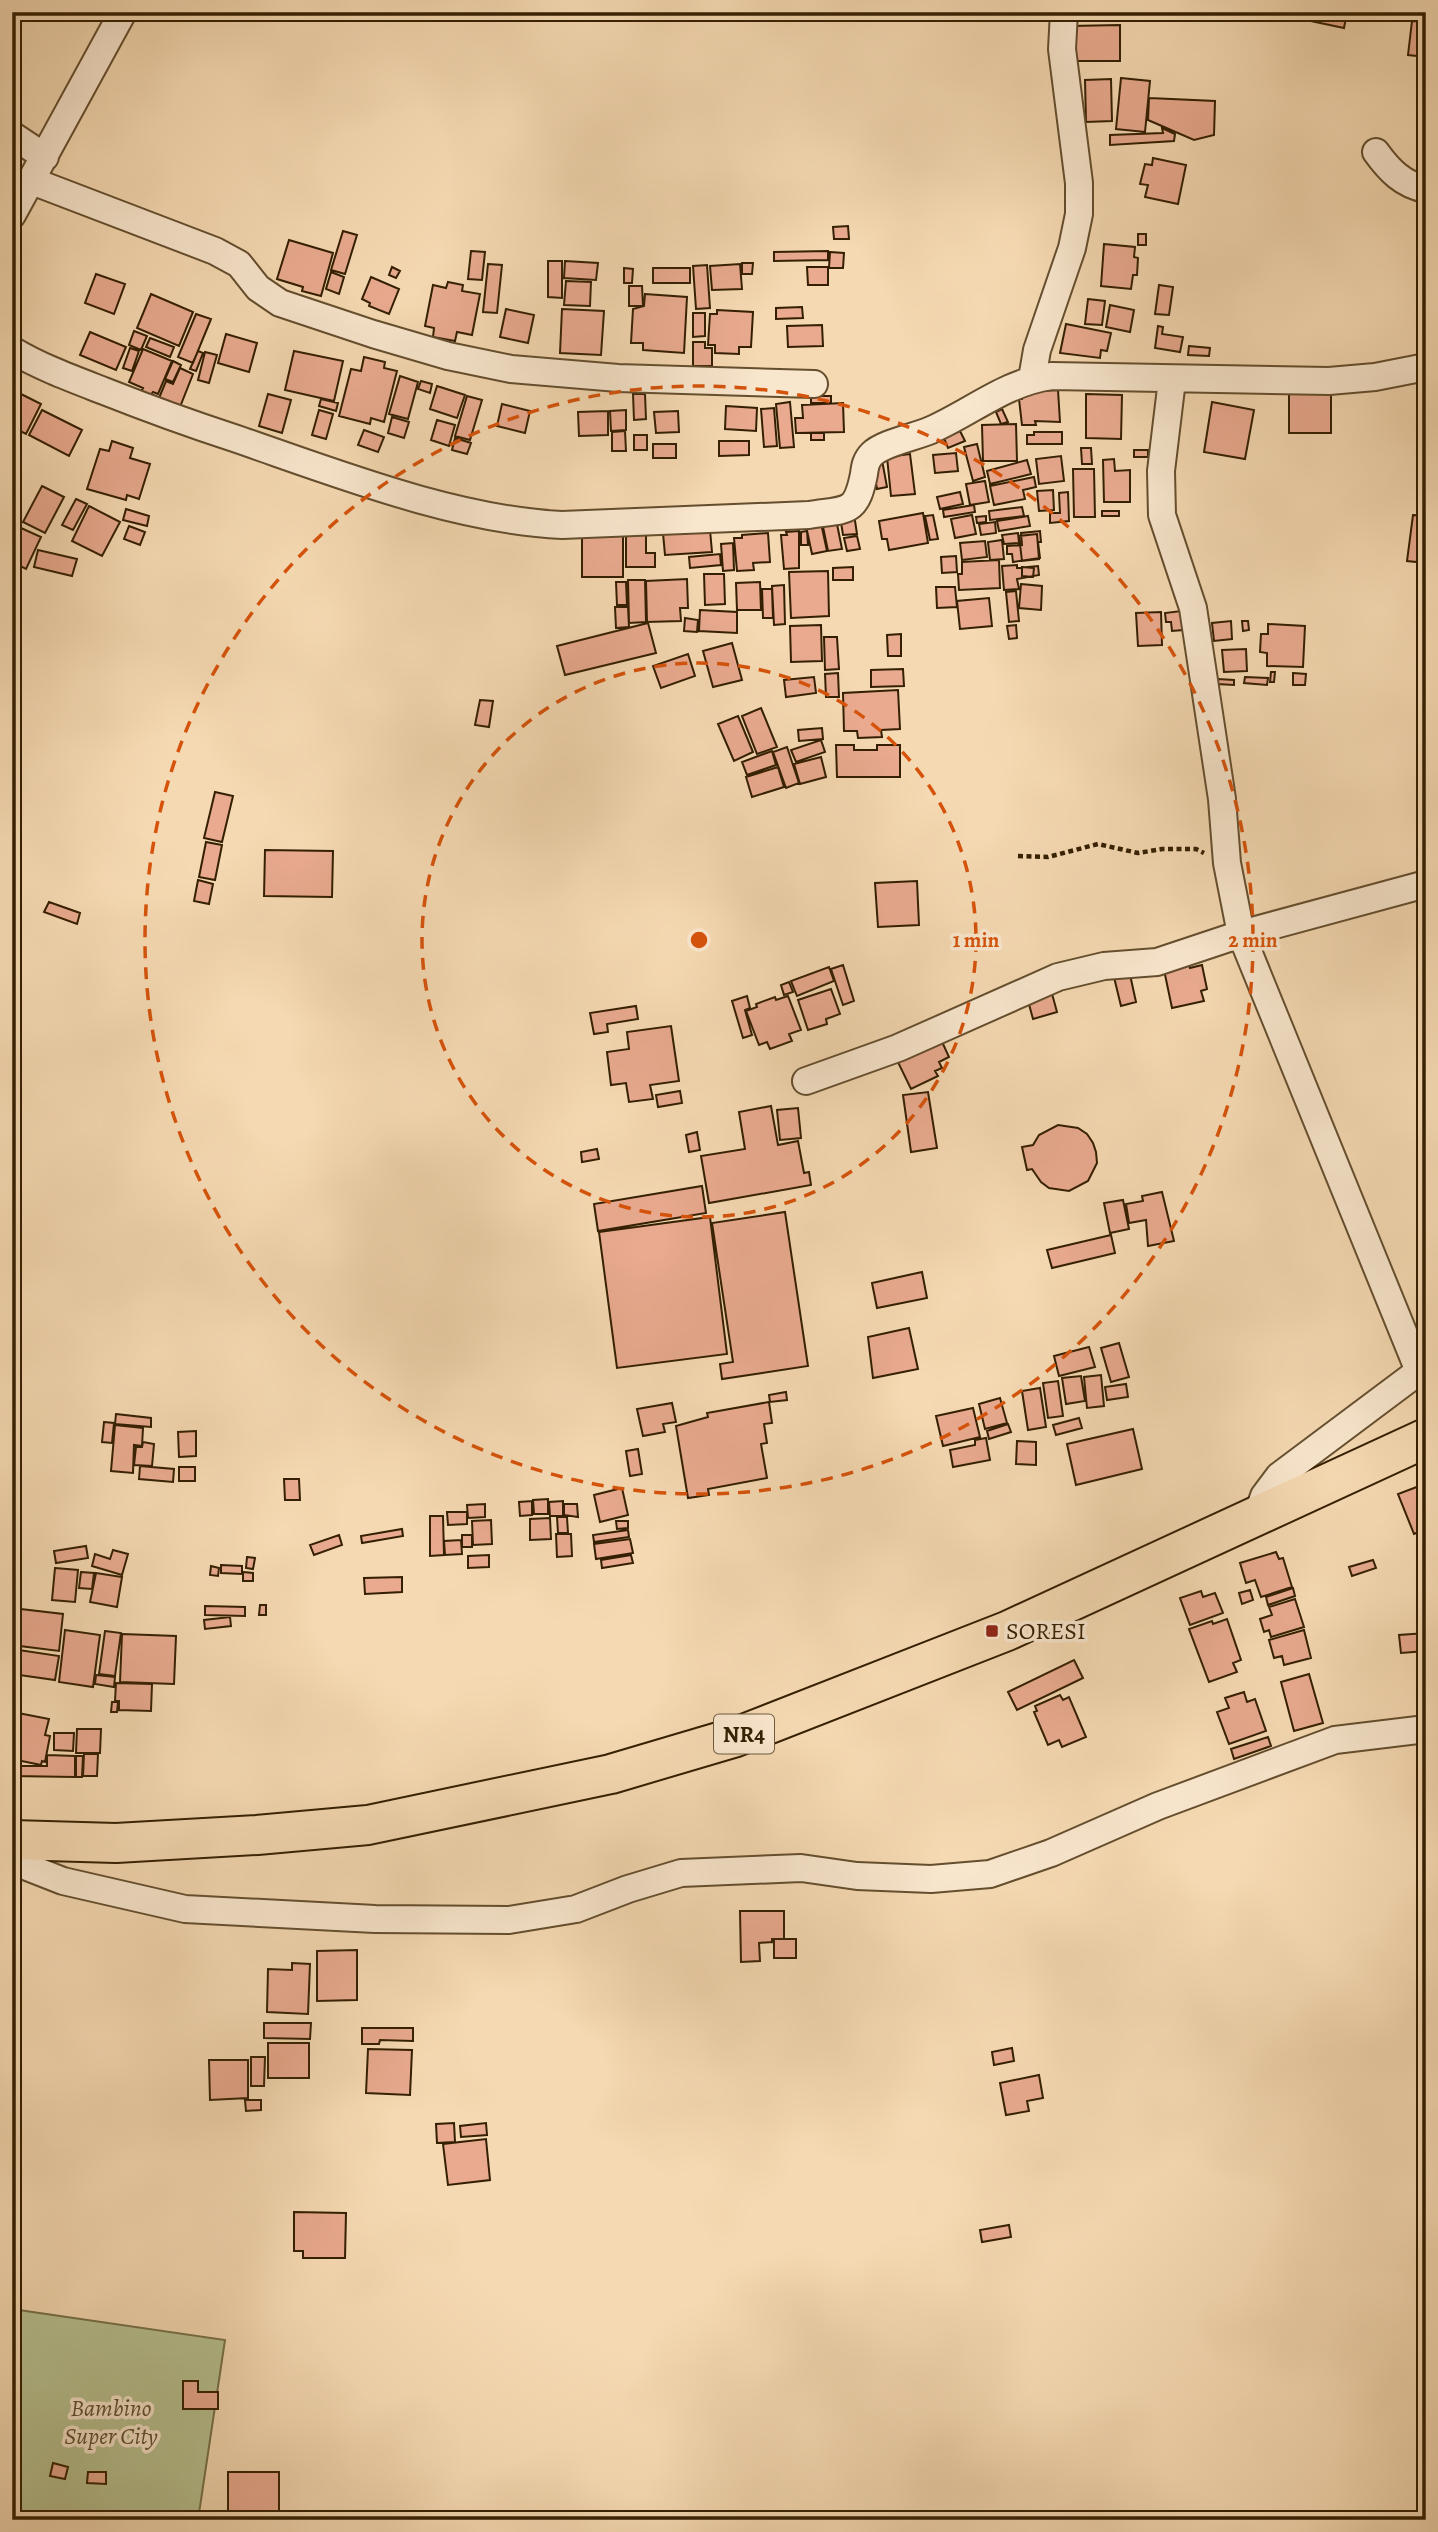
<svg xmlns="http://www.w3.org/2000/svg" width="1438" height="2532" viewBox="0 0 1438 2532" font-family="Alegreya,serif">
	<style>
		.green { fill: #b6c090; stroke: #757049; stroke-width: 2 }
		.building { fill: #e9aa8f; stroke: #341f02; stroke-width: 2 }
		.lines { fill: none; stroke-linecap: round; stroke-linejoin: round }
		.minor-casing { stroke: #644e2e; stroke-width: 30 }
		.highway-casing { stroke: #341f02; stroke-width: 42 }
		.path { stroke: #341f02; stroke-width: 4.5; stroke-dasharray: 5 3.5; stroke-linecap: butt }
		.minor { stroke: #f8e6cd; stroke-width: 26 }
		.highway { stroke: #f5d9b2; stroke-width: 38 }
		.ring { fill: none; stroke: #d6530b; stroke-width: 3.5; stroke-dasharray: 12 9 }
		.poi-dot { fill: #8f2418; stroke: #f8e6cd; stroke-width: 2.5 }
		.labels { text-anchor: middle; stroke-width: 7; stroke-linejoin: round; paint-order: stroke }
		.shield { fill: #f8e6cd; stroke: #6f5b3f; stroke-width: 2 }
		.shield-label { font-size: 23px; font-weight: bold; fill: #341f02 }
		.poi-label { font-size: 24px; fill: #341f02; stroke: #f8e6cd; text-anchor: start }
		.park-label { font-size: 24px; font-style: italic; fill: #5b4f2d; stroke: #f8e6cd }
		.centre { fill: #d6530b; stroke: #f8e6cd; stroke-width: 3.5 }
		.ring-label { font-size: 21px; text-anchor: middle; font-weight: bold; fill: #d6530b; stroke: #f8e6cd; stroke-width: 7; stroke-linejoin: round; paint-order: stroke }
	</style>
	<rect width="100%" height="100%" fill="#f5d9b2"/>
	<filter id="stains"><feTurbulence type="fractalNoise" baseFrequency=".00286" numOctaves="4"/><feColorMatrix values="0 0 0 0 .2 0 0 0 0 .09 0 0 0 0 .02 0 0 0 .5 -.17"/></filter>
	<radialGradient id="worn" r=".72"><stop offset=".6" stop-color="#630" stop-opacity="0"/><stop offset="1" stop-color="#630" stop-opacity=".3"/></radialGradient>
	<path class="green" d="M12 2309 225 2340 198 2520H12Z"/>
	<path class="building" d="M1075 12H1116V21H1075Z
		M1302 12H1347L1344 28 1301 19Z
		M1412 21 1426 22V57L1408 55Z
		M1120 25V61H1070V26Z
		M1121 78 1150 81 1145 132 1116 129Z
		M1111 79 1112 121 1086 122 1085 80Z
		M1149 98 1215 101 1214 135 1194 140 1148 120Z
		M1162 128 1175 134 1174 141 1110 145V135L1163 133Z
		M1153 158 1186 165 1178 204 1145 197 1148 185 1140 184 1145 164 1152 165Z
		M848 226 849 239H834L833 227Z
		M343 231 357 235 345 274 331 270Z
		M1138 234H1146V245H1138Z
		M289 240 333 253 321 296 302 291 303 287 277 279Z
		M1104 244 1135 247 1134 257 1138 258 1137 275H1133L1131 289 1101 286Z
		M471 251 485 252 482 280 468 279Z
		M828 251V260L774 261V252Z
		M830 252 844 253 843 268H829Z
		M548 261H562V298L548 297Z
		M565 261 598 263 596 280 564 278Z
		M742 263H753L752 274H742Z
		M488 264 502 265 497 313 483 312Z
		M740 264 742 289 712 290 710 266Z
		M707 265 710 308 696 309 693 266Z
		M392 267 400 271 396 278 389 275Z
		M807 267H828V285H808Z
		M624 268 633 269 632 283H624Z
		M653 268H690V283H653Z
		M331 272 344 277 339 294 326 289Z
		M96 274 125 284 114 314 85 303Z
		M371 277 399 289 389 314 369 306 370 303 362 299Z
		M566 281 591 282 590 306 564 305Z
		M448 282 463 285 462 291 480 294 472 335 457 332 455 341 433 337 434 328 425 326 433 285 446 288Z
		M1159 285 1173 287 1169 315 1155 314Z
		M629 286H642L643 306H629Z
		M151 294 193 312 179 346 137 328Z
		M645 294 687 297 684 353 643 350V343H631L633 309 644 306Z
		M1088 299 1105 301 1102 325 1085 324Z
		M1110 305 1134 310 1130 332 1106 327Z
		M802 307 803 318 776 319V308Z
		M506 309 534 315 528 343 500 337Z
		M562 309 604 311 601 355 560 353Z
		M717 310 753 312 751 347H739V354L715 353V345H708L710 314H717Z
		M693 313H705V336L693 337Z
		M196 314 211 319 193 363 178 357Z
		M1066 324 1111 333 1107 351 1101 350 1100 358 1060 353Z
		M822 325 823 346 788 347 787 326Z
		M1158 326 1163 327 1162 334 1183 337 1180 352 1155 348Z
		M134 331 147 336 141 350 129 345Z
		M90 332 126 347 116 370 80 355Z
		M226 334 257 343 249 372 218 363Z
		M150 338 174 347 170 357 146 347Z
		M693 342H705V348H712V366H693Z
		M1189 346 1210 348 1209 356 1188 355Z
		M130 348 139 351 132 371 123 368Z
		M143 349 172 361 158 394 153 392 150 396 141 392 143 388 129 382Z
		M198 351 203 353 196 371 190 369Z
		M294 351 343 361 334 401 285 390Z
		M205 352 217 355 209 383 198 380Z
		M364 357 385 362 384 368 397 371 384 422 371 418 370 424 339 416 351 369 361 371Z
		M173 361 181 365 173 382 165 379Z
		M180 368 193 374 180 407 159 398 166 381 173 384Z
		M400 376 418 382 408 419 389 414Z
		M421 381 432 384 430 393 418 389Z
		M437 386 465 395 457 418 430 409Z
		M1058 390 1060 422 1035 421 1036 425H1022L1019 399H1022V392Z
		M1289 390H1331V433H1289Z
		M21 394 41 404 26 434 12 427V411Z
		M268 394 291 400 282 433 259 426Z
		M633 394H645L646 419 634 420Z
		M1086 394 1122 395 1121 439 1086 438Z
		M467 396 482 400 470 440 455 436Z
		M811 396H831V403H811Z
		M321 399 338 403 336 411 319 406Z
		M790 402 794 447 780 448 776 404Z
		M1212 402 1254 410 1245 459 1204 452Z
		M843 403 844 432 796 433 795 418H803L802 405Z
		M502 404 530 411 525 433 497 426Z
		M726 406 757 408 756 431 725 429Z
		M774 408 777 446 764 447 761 409Z
		M1002 409 1008 422 1001 424 996 412Z
		M42 410 82 430 69 456 29 435Z
		M319 410 333 414 326 439 312 435Z
		M626 410V430L611 431 610 411Z
		M608 411V435L579 436 578 412Z
		M678 411 679 432 656 433 654 412Z
		M392 417 409 422 404 438 388 433Z
		M437 420 455 425 449 446 431 440Z
		M1016 424 1017 461H983L982 425Z
		M364 430 384 437 378 452 358 445Z
		M625 431 626 451H612V432Z
		M960 431 965 441 948 448 944 438Z
		M1034 432H1062V444H1027V435H1034Z
		M811 433H824V440H811Z
		M634 435H647V450H634Z
		M455 438 471 443 467 454 452 450Z
		M112 441 133 448 130 458 150 464 139 499 127 495 126 500 87 489 100 449 109 451Z
		M719 441H749V455L719 456Z
		M653 444H676V458H653Z
		M977 444 985 477 973 481 964 447Z
		M1081 448H1091L1092 464H1082Z
		M1134 450H1148V457H1134Z
		M956 453 958 471 935 473 933 455Z
		M910 454 915 494 891 496 887 457Z
		M1061 456 1064 481 1039 484 1036 459Z
		M1114 459 1115 471 1130 470V502H1104L1103 460Z
		M882 460 887 487 877 489 872 462Z
		M1027 460 1031 474 990 484 987 471Z
		M1073 469H1094L1095 517H1074Z
		M1034 477 1036 487 1023 490 1025 499 994 505 990 486Z
		M985 481 989 502 970 505 966 484Z
		M42 486 64 497 45 533 23 522Z
		M1053 490 1054 510 1039 511 1037 491Z
		M960 492 963 504 940 509 937 497Z
		M1068 492 1069 521 1050 523V513H1060L1059 493Z
		M76 499 87 504 73 530 62 525Z
		M974 505 975 512 944 517 943 510Z
		M89 506 120 522 102 556 72 541Z
		M1022 507 1024 516 990 520 989 511Z
		M126 509 149 516 147 526 123 520Z
		M1102 511H1119V516H1102Z
		M923 513 928 543 889 550 887 539H882L879 521Z
		M854 514 857 534 843 535 840 516Z
		M933 515 938 539 930 540 925 516Z
		M972 515 976 534 955 538 951 519Z
		M1413 515 1426 516V563L1407 561Z
		M986 516V522L977 523 976 517Z
		M1028 516 1030 526 999 531 997 521Z
		M836 519 842 549 828 551 822 522Z
		M995 522 996 533 981 535 979 524Z
		M821 523 827 551 812 554 806 526Z
		M129 526 145 532 140 545 124 539Z
		M21 528 41 537 26 569 12 562V546Z
		M710 530 712 552 665 555 663 533Z
		M799 531V568L784 569 781 535H787L786 532Z
		M807 531 808 545H801V532Z
		M1040 531 1041 542H1038L1040 558 1013 562 1012 554H1007V546L1022 545 1021 533Z
		M626 532H646V553H655V567H626Z
		M768 533 770 562 753 563 754 570 737 571 734 538H742V535Z
		M1018 533 1019 543 1004 544 1002 535Z
		M1037 534 1039 559 1022 561 1019 536Z
		M582 536H623V577H582Z
		M857 536 860 549 847 551 844 538Z
		M1002 540 1004 559 990 560 988 542Z
		M985 541 987 557 962 560 960 543Z
		M733 543 734 570 723 571 721 544Z
		M38 550 77 559 72 576 34 567Z
		M720 554 721 565 690 568 689 557Z
		M956 556 957 572 942 573 941 557Z
		M999 560 1000 588 959 590 958 574H962V562Z
		M1017 565V568L1038 566 1039 575 1017 579 1019 589 1004 590 1002 566Z
		M853 567V580H833V568Z
		M1022 567 1034 568 1033 577 1022 576Z
		M828 571 829 616 791 618 789 572Z
		M704 574H724L725 604 705 605Z
		M687 579 688 608H680L681 621 647 622 646 581Z
		M628 580H645L646 622 629 623Z
		M616 582H626L627 605H617Z
		M760 582 761 610H737L736 583Z
		M1021 584 1042 586 1041 610 1019 608Z
		M784 585 785 624 774 625 772 586Z
		M936 587H955L957 607 937 608Z
		M762 589H772L773 618H763Z
		M1016 591 1019 621 1009 622 1006 592Z
		M989 598 992 626 960 629 957 601Z
		M615 607H628L629 627 616 628Z
		M700 610 737 612V633L699 631Z
		M1181 611 1183 630 1172 631 1171 622H1166L1165 613Z
		M1161 612 1162 645 1138 646 1136 613Z
		M685 618 698 620 697 632 684 631Z
		M1231 621 1232 639 1214 641 1212 623Z
		M1242 621H1248L1249 630 1243 631Z
		M648 623 656 653 565 675 557 646Z
		M1268 624 1305 626 1303 667 1267 666V653L1260 652 1261 634H1268Z
		M821 625 822 661 791 662 790 626Z
		M1016 625 1017 638 1009 639 1007 626Z
		M901 634V656H888L887 635Z
		M824 637H837L839 669 825 670Z
		M732 643 742 680 713 687 703 651Z
		M1246 649 1247 671 1224 672 1222 650Z
		M688 654 695 676 661 688 653 666Z
		M903 669 904 686 871 687V670Z
		M1271 672H1275L1274 682H1270Z
		M838 673 839 697H826L825 674Z
		M1293 673 1306 674 1305 685H1293Z
		M814 677 816 693 786 697 784 680Z
		M1245 677 1268 678 1267 685 1244 683Z
		M1217 679 1234 680V685L1217 684Z
		M898 690 900 729 881 730 882 737 858 738 857 731H844L843 693Z
		M480 700 493 701 489 727 475 725Z
		M761 708 777 747 757 754 742 716Z
		M738 716 753 752 734 761 718 724Z
		M822 728 823 739 799 741 798 730Z
		M821 740 825 752 796 762 791 750Z
		M836 745H854V750H877V745H900V777H837Z
		M787 747 799 783 786 788 773 752Z
		M772 751 776 765 747 775 742 762Z
		M821 757 826 777 800 784 794 764Z
		M778 767 784 787 752 797 746 777Z
		M215 792 233 796 222 842 204 838Z
		M206 842 222 845 215 880 199 877Z
		M265 850 333 851 332 897 264 896Z
		M198 880 213 884 209 904 194 901Z
		M917 881 919 925 878 927 875 883Z
		M49 902 80 913 77 924 44 912Z
		M1188 959 1190 968 1202 965 1207 989 1201 991 1204 1001 1172 1008 1163 965Z
		M843 965 854 1001 843 1005 831 969Z
		M829 967 834 981 797 996 791 981Z
		M1129 970 1136 1002 1121 1006 1113 973Z
		M789 982 793 992 784 995 781 985Z
		M831 989 840 1014 826 1019 827 1024 808 1030 798 1000Z
		M1051 990 1057 1012 1033 1019 1027 997Z
		M747 996 750 1008 745 1010 752 1035 743 1038 732 1001Z
		M788 996 801 1030 789 1034 792 1041 770 1049 767 1042 759 1045 746 1011 757 1007 756 1004 775 997 776 1000Z
		M636 1006 638 1019 607 1024 608 1032 594 1034 590 1013Z
		M671 1026 679 1081 650 1085 653 1099 629 1102 626 1083 611 1085 607 1052 629 1049 627 1032Z
		M938 1033 949 1057 939 1062 942 1068 935 1071 938 1076 911 1089 894 1054Z
		M680 1091 682 1103 658 1107 656 1095Z
		M928 1092 937 1148 911 1152 903 1095Z
		M771 1106 778 1145 798 1141 804 1173 809 1172 811 1185 709 1203 701 1156 745 1149 739 1112Z
		M798 1108 801 1138 780 1140 777 1110Z
		M1058 1125 1078 1128 1087 1134 1093 1143 1096 1152 1097 1163 1088 1181 1069 1191 1049 1188 1041 1182 1032 1169 1027 1170 1022 1147 1033 1145 1039 1135Z
		M697 1132 700 1150 689 1152 686 1135Z
		M597 1149 599 1159 582 1162 581 1152Z
		M702 1186 706 1213 598 1231 594 1204Z
		M1162 1192 1174 1241 1148 1246 1146 1220 1129 1223 1126 1204 1143 1201 1142 1196Z
		M1123 1200 1129 1229 1110 1233 1104 1203Z
		M785 1212 808 1366 722 1379 720 1364 733 1362 712 1223Z
		M710 1217 727 1354 617 1368 599 1232Z
		M1111 1235 1115 1253 1052 1268 1047 1250Z
		M922 1272 927 1298 877 1308 872 1283Z
		M909 1328 918 1369 873 1378 868 1337Z
		M1119 1343 1129 1377 1111 1382 1101 1348Z
		M1089 1347 1095 1367 1059 1376 1054 1356Z
		M1101 1375 1104 1406 1087 1408 1084 1377Z
		M1081 1376 1085 1401 1066 1404 1062 1378Z
		M1058 1381 1063 1416 1048 1418 1043 1383Z
		M1126 1384 1128 1397 1107 1400 1105 1387Z
		M1040 1388 1046 1427 1028 1430 1022 1391Z
		M786 1392 787 1400 770 1402 769 1395Z
		M1000 1398 1007 1423 985 1429 979 1404Z
		M769 1402 772 1423 764 1424 767 1443 761 1444 767 1478 708 1489 709 1495 688 1498 676 1426 708 1417 707 1413Z
		M672 1403 676 1422 663 1424 665 1432 643 1436 637 1409Z
		M973 1408 980 1437 943 1446 936 1416Z
		M116 1414 151 1418V1427L115 1424Z
		M1079 1418 1082 1428 1056 1435 1053 1425Z
		M104 1422 114 1423 112 1443 102 1442Z
		M1008 1424 1011 1432 989 1439 987 1431Z
		M115 1425 143 1428 142 1446 134 1445 133 1473 111 1471Z
		M1133 1429 1142 1469 1076 1485 1067 1444Z
		M196 1431V1456L179 1457 178 1432Z
		M986 1438 990 1460 953 1467 950 1450 975 1445V1440Z
		M1017 1441 1036 1442V1465L1016 1464Z
		M143 1442 154 1444 152 1466 134 1465 136 1447H142Z
		M638 1449 642 1474 630 1476 626 1451Z
		M140 1466 174 1469 173 1482 139 1479Z
		M179 1467H195V1481H179Z
		M284 1479H299L300 1500H285Z
		M1422 1485 1426 1489V1529L1414 1534 1398 1494Z
		M622 1488 628 1515 600 1522 594 1495Z
		M548 1499V1514H534L533 1500Z
		M532 1501V1515L520 1516 519 1502Z
		M563 1501V1516H550L549 1502Z
		M485 1504V1517L468 1518 467 1505Z
		M564 1504H577L578 1517 564 1515Z
		M447 1512H467V1524L448 1525Z
		M430 1516H443L444 1555 430 1556Z
		M557 1517H567L568 1533H558Z
		M550 1518 551 1539 530 1540V1519Z
		M491 1520 492 1544 473 1545 472 1521Z
		M616 1521H628V1528L617 1529Z
		M402 1529 403 1536 362 1543 361 1536Z
		M628 1530 629 1537 594 1542 593 1535Z
		M556 1534H571L572 1556 557 1557Z
		M339 1535 342 1545 314 1555 310 1545Z
		M462 1535H472V1547H462Z
		M630 1539 633 1553 596 1559 594 1544Z
		M461 1540 462 1554 445 1555 444 1541Z
		M86 1546 88 1558 56 1563 54 1551Z
		M113 1550 128 1554 122 1575 92 1566 95 1554 110 1559Z
		M1276 1552 1279 1559 1283 1558 1292 1587 1261 1597 1255 1580 1246 1583 1240 1563Z
		M489 1555V1567L468 1568V1556Z
		M631 1555 633 1563 602 1568 601 1560Z
		M247 1557 255 1558 253 1569 246 1568Z
		M1373 1560 1376 1568 1352 1576 1349 1567Z
		M221 1565 242 1566V1574L221 1573Z
		M211 1566 219 1568 218 1576 210 1575Z
		M55 1568 78 1570 75 1602 52 1600Z
		M81 1572 94 1573 92 1589 79 1588Z
		M243 1572 253 1573V1581H243Z
		M96 1573 122 1577 117 1607 90 1602Z
		M402 1577V1592L365 1594 364 1578Z
		M1293 1588 1295 1596 1268 1605 1266 1597Z
		M1250 1590 1253 1600 1242 1604 1239 1593Z
		M1201 1591 1203 1597 1215 1593 1223 1613 1190 1625 1180 1598Z
		M1295 1599 1304 1627 1271 1637 1269 1630 1264 1632 1260 1619 1272 1615 1269 1607Z
		M260 1605H266V1615H259Z
		M205 1606 245 1607V1616L205 1615Z
		M12 1608 63 1614 59 1651 12 1645Z
		M230 1617 231 1626 205 1629 204 1620Z
		M1227 1619 1241 1660 1233 1663 1237 1672 1209 1682 1189 1629 1212 1621 1213 1624Z
		M65 1630 100 1635 93 1687 59 1682Z
		M1304 1630 1311 1658 1284 1665 1282 1656 1274 1658 1269 1640Z
		M105 1631 121 1633 115 1676 99 1674Z
		M1426 1633V1651L1401 1653 1399 1635Z
		M122 1634 176 1636 174 1684 120 1682Z
		M12 1649 59 1656 55 1680 12 1674Z
		M1074 1660 1083 1678 1017 1710 1008 1692Z
		M1309 1674 1323 1723 1294 1731 1281 1682Z
		M96 1675 115 1677 114 1687 95 1684Z
		M116 1683 152 1684 151 1711 119 1710V1701H115Z
		M1244 1692 1247 1702 1255 1699 1266 1731 1229 1744 1217 1712 1229 1708 1225 1698Z
		M1060 1695 1063 1700 1069 1697 1086 1737 1062 1747 1059 1740 1048 1745 1034 1712 1037 1711 1035 1706Z
		M112 1702H118L117 1712H111Z
		M13 1712 49 1719 45 1735 50 1736 45 1762 42 1761 41 1765 12 1759Z
		M77 1729H101L100 1753H76Z
		M54 1733H74L73 1751 54 1750Z
		M1268 1737 1271 1746 1234 1759 1231 1749Z
		M84 1754H98L97 1776H83Z
		M47 1755 75 1756V1777L12 1776V1766H47Z
		M76 1756H83L82 1777H76Z
		M740 1911H784V1939H772V1942L759 1943 760 1961 741 1962Z
		M774 1939H796V1958H774Z
		M357 1950V2000L317 2001V1951Z
		M292 1963 310 1964 308 2014 267 2012 268 1969 292 1970Z
		M264 2023H311L310 2039 264 2038Z
		M362 2028H413V2041L380 2040 379 2044H362Z
		M268 2043H309V2078H268Z
		M1012 2048 1014 2061 994 2065 992 2052Z
		M368 2049 412 2050 410 2095 366 2093Z
		M251 2057H265L264 2086H251Z
		M209 2060H248V2098L210 2100Z
		M1039 2075 1043 2098 1027 2101 1029 2111 1006 2115 1000 2083Z
		M245 2100H261V2110L246 2111Z
		M454 2123 455 2142 437 2143 436 2124Z
		M486 2123 487 2135 461 2137 460 2126Z
		M486 2139 490 2180 448 2185 443 2144Z
		M294 2212 346 2213 345 2258H303V2251H294Z
		M1009 2225 1011 2237 982 2242 980 2230Z
		M183 2381H198V2392H218V2409H183Z
		M53 2463 68 2467 65 2479 50 2476Z
		M88 2472H106V2484L87 2483Z
		M228 2472H279V2520H228Z"/>
	<g class="lines">
		<g class="minor-casing">
			<path id="minor" d="M12 135 45 157
				M1376 152C1389 170 1403 185 1426 189
				M32 181 215 251 239 264 258 288 280 303 373 334 448 356 511 369 618 378 814 384
				M12 215 123 12
				M12 350C40 367 73 379 104 391 147 408 191 424 234 438 336 473 455 520 562 525L809 515C847 509 856 515 864 474 865 466 866 460 872 454 883 443 915 437 931 430 972 412 1006 382 1052 376L1329 381 1375 377 1426 367
				M1032 379 1037 350 1072 248 1079 214V183L1062 49 1064 12
				M1172 380 1161 471 1162 515 1193 608 1222 799 1227 863 1241 934 1419 1371
				M806 1081 898 1048 1058 977 1104 966 1157 962 1241 934 1426 884
				M1257 1516 1264 1496 1279 1476 1426 1366
				M12 1861 63 1881 185 1909 375 1919 509 1920 576 1909 628 1889 681 1873 801 1868 857 1876 931 1879 990 1874 1051 1853 1158 1806 1335 1740 1426 1729"/>
		</g>
		<g class="highway-casing">
			<path id="highway" d="M12 1840 116 1843 257 1835 368 1825 611 1774 736 1737 1007 1631 1426 1438"/>
		</g>
		<path class="path" d="M1018 856 1048 857 1098 844 1138 853 1162 849H1196L1204 853"/>
		<use href="#minor" class="minor"/>
		<use href="#highway" class="highway"/>
	</g>
	<g class="ring">
		<circle cx="699" cy="940" r="277"/>
		<circle cx="699" cy="940" r="554"/>
	</g>
	<rect class="poi-dot" x="985" y="1624" width="14" height="14" rx="3.5"/>
	<g class="labels">
		<rect class="shield" x="714" y="1714.5" width="60" height="39" rx="5"/>
		<g class="shield-label">
			<text x="744" y="1742">NR4</text>
		</g>
		<g class="poi-label">
			<text x="1006" y="1639">SORESI</text>
		</g>
		<g class="park-label">
			<text x="111" y="2416">Bambino<tspan x="111" dy="28">Super City</tspan></text>
		</g>
	</g>
	<circle cx="699" cy="940" r="10" class="centre"/>
	<g class="ring-label">
		<text x="976" y="947">1 min</text>
		<text x="1253" y="947">2 min</text>
	</g>
	<rect width="1438" height="2532" fill="none" stroke="#f5d9b2" stroke-width="42"/>
	<rect x="14" y="14" width="1410" height="2504" fill="none" stroke="#341f02" stroke-width="3.5"/>
	<rect x="21" y="21" width="1396" height="2490" fill="none" stroke="#341f02" stroke-width="2"/>
	<rect width="100%" height="100%" filter="url(#stains)"/>
	<rect width="100%" height="100%" fill="url(#worn)"/>
</svg>
